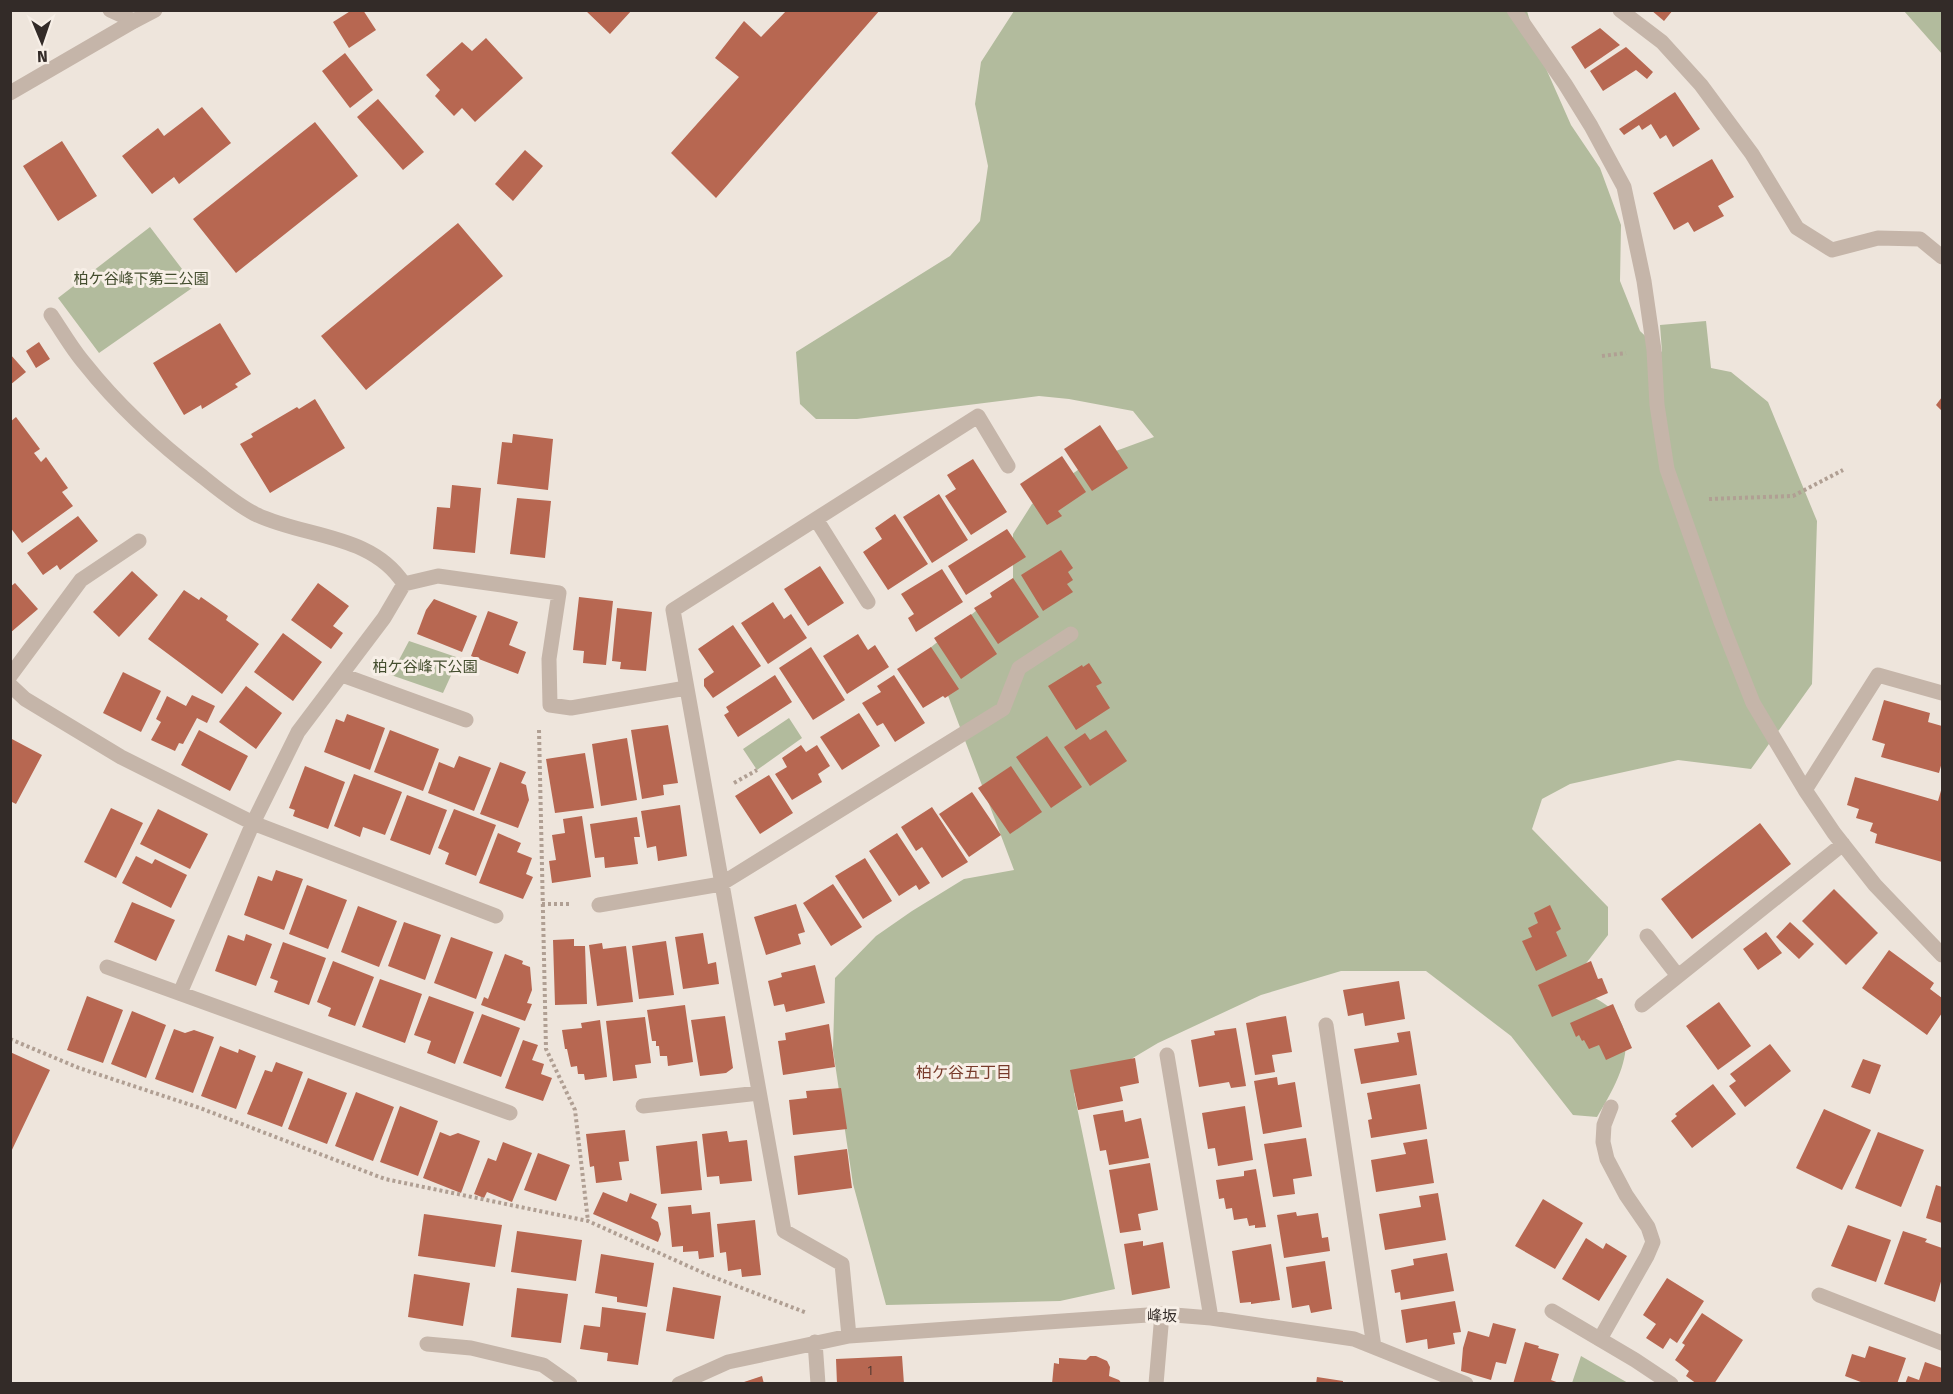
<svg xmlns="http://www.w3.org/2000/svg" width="1953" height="1394" viewBox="0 0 1953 1394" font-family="'Fira Sans','Noto Sans JP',sans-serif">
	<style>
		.green { fill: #b2bb9d }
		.building { fill: #b76751 }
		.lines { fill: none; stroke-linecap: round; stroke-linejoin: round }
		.path { stroke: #b09f93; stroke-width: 4; stroke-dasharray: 3 3; stroke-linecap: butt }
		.service { stroke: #c5b5a9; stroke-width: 15 }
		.minor { stroke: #c5b5a9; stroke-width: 15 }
		.tertiary { stroke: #c5b5a9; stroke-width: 15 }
		.labels { text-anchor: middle; stroke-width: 6; stroke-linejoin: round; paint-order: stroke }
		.number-label { font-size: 12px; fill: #543a32 }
		.park-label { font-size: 15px; fill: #444e2f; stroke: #f7efe7 }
		.street-label { font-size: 15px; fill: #332b28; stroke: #f7efe7 }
		.neighbourhood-label { font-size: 16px; fill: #783b2b; stroke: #f7efe7 }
	</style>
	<rect width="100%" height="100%" fill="#eee5dc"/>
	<path class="green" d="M1014 11H1527L1540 55 1571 125 1600 168 1621 225 1620 281 1640 331 1662 352 1660 325 1706 321 1711 368 1731 372 1768 402 1817 521 1812 684 1751 769 1678 760 1570 784 1542 799 1532 829 1608 907V935L1584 966V991C1594 998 1608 1004 1615 1013 1641 1045 1614 1088 1597 1117L1573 1115 1511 1036 1426 971H1341L1261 995 1158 1043 1074 1093 1115 1289 1060 1301 886 1305 853 1184 833 1050 835 978 876 936 912 911 964 879 1014 870 930 648 1013 581V534L1032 504 1056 485 1094 459 1154 437 1133 411 1069 399 1039 396 857 419H816L800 404 796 352 950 256 980 221 988 166 975 104 981 62Z
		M1904 11H1942V54Z
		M150 227 195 286 99 353 58 298Z
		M409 641 459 658 443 693 391 675Z
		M789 718 802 738 757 770 743 749Z
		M1581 1356 1628 1383H1572Z"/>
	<path class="building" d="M352 10H363L376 30 349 48 333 22Z
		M585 10H632L610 34Z
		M787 10H880L716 198 671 153 739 77 715 58 744 21 761 37Z
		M1651 10H1673L1664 21Z
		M1600 28 1620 45 1585 69 1571 47Z
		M486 38 523 78 475 122 462 108 454 116 435 96 440 90 426 75 462 42 472 51Z
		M1626 47 1653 72 1647 79 1636 70 1603 91 1590 71Z
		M345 53 373 90 350 108 322 71Z
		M1675 92 1700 129 1673 147 1666 135 1660 139 1651 124 1642 130 1639 125 1624 135 1619 129Z
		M378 99 424 152 403 170 357 117Z
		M202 107 231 143 179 184 174 177 152 194 122 156 158 128 164 136Z
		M315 122 358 176 236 273 193 219Z
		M62 141 97 196 58 221 23 166Z
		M525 150 543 166 513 201 495 184Z
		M1712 159 1734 197 1718 206 1724 216 1694 232 1688 222 1674 230 1653 193Z
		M458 223 503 276 366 390 321 336Z
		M220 323 251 374 235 384 238 387 202 409 201 405 184 415 153 363Z
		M39 342 50 359 36 368 26 351Z
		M10 354 26 372 10 385Z
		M1942 397V411L1936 405Z
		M315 399 345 448 270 493 240 444 253 437 251 434 297 407 299 409Z
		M16 417 40 449 34 453 41 462 46 457 68 488 62 492 73 506 22 543 10 527V422Z
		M1100 425 1128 468 1092 491 1064 449Z
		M513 434 553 439 548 490 497 484 502 442 512 443Z
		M1062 456 1086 492 1058 511 1062 516 1047 525 1020 484Z
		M973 459 1007 512 971 535 945 496 956 489 947 475Z
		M452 485 481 488 475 553 433 549 437 507 450 508Z
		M939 494 968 540 932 563 903 517Z
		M517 498 551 501 545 558 510 554Z
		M895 514 928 564 888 590 863 552 882 539 875 528Z
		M78 516 98 541 60 570 57 565 43 575 27 553Z
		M1007 529 1026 557 966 595 948 566Z
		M1061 550 1073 568 1068 572 1073 580 1067 584 1073 592 1043 611 1021 575Z
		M820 566 844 603 808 626 784 589Z
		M942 569 963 602 916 632 908 618 914 614 901 594Z
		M132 571 158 595 119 637 93 612Z
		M1013 578 1039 617 998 644 974 608 992 597 990 593Z
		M15 583 38 609 10 633V587Z
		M318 583 349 606 333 626 343 633 331 649 291 620Z
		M184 590 199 600 201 597 228 616 226 620 259 644 222 694 148 639Z
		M579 597 613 601 606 665 583 663 584 651 573 650Z
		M434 599 477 616 462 652 417 634 426 610Z
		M773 602 784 619 791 614 807 638 768 664 741 623Z
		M617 608 652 612 646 671 620 669 621 662 612 661Z
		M488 611 518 622 509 645 526 652 518 674 471 656Z
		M971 614 997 654 961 679 934 638Z
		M733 625 761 666 713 698 704 686V679L714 672 698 649Z
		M283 633 322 662 293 701 254 672Z
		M858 634 868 650 875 645 889 667 847 694 823 656Z
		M811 647 845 700 813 720 779 668Z
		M931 647 959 689 945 698 943 696 923 708 897 669Z
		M1089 663 1102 683 1096 686 1110 708 1076 730 1048 686 1082 665 1083 667Z
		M123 672 161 691 141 732 103 713Z
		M775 675 792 702 738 737 724 715 729 712 726 707Z
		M894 675 925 723 895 742 883 723 877 726 862 703 881 692 877 686Z
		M246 686 282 713 256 749 219 722Z
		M192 695 215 706 207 723 197 718 183 744 179 743 175 751 151 740 161 722 156 719 167 696 186 706Z
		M1884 700 1930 713 1928 722 1942 726V762L1939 773 1881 757 1885 744 1872 740Z
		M859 713 880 746 842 770 820 737Z
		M347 714 385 728 370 770 324 752 336 719 344 722Z
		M668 725 678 783 663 785 664 795 642 799 631 730Z
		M199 730 248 756 230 791 181 765Z
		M390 730 439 749 423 791 374 772Z
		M1106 730 1127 761 1090 786 1064 747 1085 733 1090 740Z
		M1047 736 1082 787 1051 808 1016 757Z
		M10 738 42 755 16 804 10 801Z
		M627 738 637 800 601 806 592 744Z
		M801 745 806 752 817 745 830 766 818 774 822 782 792 800 775 774 787 767 782 758Z
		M585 753 594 808 555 813 546 759Z
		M459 756 491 768 474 811 428 793 439 762 454 768Z
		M500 762 526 772 521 783 526 785 529 800 518 828 480 814Z
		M305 766 345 782 328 829 293 816 295 810 289 808Z
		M1011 766 1042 812 1010 834 978 788Z
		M354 774 402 792 385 835 363 827 360 837 334 826Z
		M769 775 793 813 760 834 735 796Z
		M1855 777 1938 801 1942 787V862L1875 843 1877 834 1870 831 1873 823 1856 818 1859 809 1847 805Z
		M972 792 1001 835 969 857 939 814Z
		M407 795 447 810 430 855 390 840Z
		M680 805 687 856 658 861 656 846 647 848 641 811Z
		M932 807 968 862 942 878 922 847 916 851 901 827Z
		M111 808 143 823 116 878 84 862Z
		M158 809 208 834 190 869 140 844Z
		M454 809 496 825 476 876 445 864 449 853 438 848Z
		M582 816 591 877 552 883 549 861 556 860 552 835 565 833 563 819Z
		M637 817 640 837H634L638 864 605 868 604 857 595 858 590 824Z
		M1760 823 1791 864 1692 939 1661 899Z
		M498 833 521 843 517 852 532 858 526 874 533 877 523 899 479 883Z
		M897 833 930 883 919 890 916 885 899 896 869 851Z
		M136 856 152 864 155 859 187 875 171 908 122 883Z
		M865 858 892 901 863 919 835 876Z
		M276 870 303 879 284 930 244 915 258 876 272 881Z
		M833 884 862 927 831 946 803 903Z
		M307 885 347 900 328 949 289 934Z
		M1834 889 1878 933 1846 965 1802 921Z
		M132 902 175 920 156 961 114 942Z
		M796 904 805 932 798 934 801 944 766 955 754 917Z
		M1550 905 1561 929 1556 932 1567 956 1536 971 1522 941 1532 937 1528 928 1538 923 1534 913Z
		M358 906 397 921 379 967 341 952Z
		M404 922 441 935 425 980 388 966Z
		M1790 922 1814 944 1799 959 1776 937Z
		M1766 932 1782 953 1758 970 1743 949Z
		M703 933 708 964 716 962 719 984 683 989 675 937Z
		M246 934 272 944 256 986 215 971 228 935 244 941Z
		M451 937 493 952 476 999 434 983Z
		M574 939V946H585L587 1004 555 1005 553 940Z
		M666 941 674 995 639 999 632 946Z
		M283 942 326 958 309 1005 274 992 278 981 270 978Z
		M602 943 603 949 626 946 633 1002 597 1006 589 945Z
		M1889 950 1934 983 1930 989 1942 998V1013L1927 1035 1862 988Z
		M505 954 523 961 522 964 530 967 532 990 527 1003 532 1004 525 1021 481 1005 484 997 488 999Z
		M333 961 374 977 355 1026 328 1016 331 1008 317 1002Z
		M1591 961 1598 979 1602 978 1608 993 1552 1017 1538 985Z
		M815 965 825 1003 786 1012 784 1004 774 1006 768 981 782 977 781 973Z
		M380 979 422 994 405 1043 362 1027Z
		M1399 981 1405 1019 1365 1026 1363 1013 1348 1016 1343 990Z
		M87 996 123 1010 103 1063 67 1050Z
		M429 996 474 1012 455 1064 427 1053 431 1041 414 1035Z
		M1719 1002 1751 1046 1718 1070 1686 1026Z
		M1613 1004 1632 1048 1606 1060 1599 1045 1589 1049 1584 1040 1582 1041 1579 1035 1576 1037 1570 1023Z
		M685 1005 693 1062 668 1066 667 1056H660L659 1046H656V1041H652L647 1010Z
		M132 1011 166 1025 146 1078 111 1064Z
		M482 1014 520 1028 501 1077 463 1063Z
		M725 1016 733 1068 726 1073 700 1076 691 1020Z
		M1286 1016 1292 1052 1272 1055 1275 1072 1255 1075 1246 1023Z
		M645 1017 651 1063 635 1065 637 1078 613 1081 606 1021Z
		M600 1020 607 1077 585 1080 584 1074H578L577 1066 571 1067 570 1063 567 1049H565L562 1030 582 1028 581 1023Z
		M829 1024 835 1067 783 1075 778 1041 786 1040 785 1033Z
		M1236 1028 1246 1086 1231 1088 1229 1082 1199 1087 1191 1040 1215 1035 1214 1031Z
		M174 1029 185 1033 194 1030 214 1037 193 1093 155 1079Z
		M1410 1031 1417 1075 1361 1084 1354 1049 1399 1042 1397 1033Z
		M523 1040 538 1045 532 1060 544 1064 541 1074 552 1078 543 1101 505 1088Z
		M1770 1044 1791 1071 1745 1107 1729 1086 1736 1081 1730 1074Z
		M220 1046 238 1053 239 1049 256 1056 236 1109 201 1096Z
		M10 1052 50 1070 10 1154Z
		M1135 1058 1139 1083 1120 1087 1123 1101 1078 1110 1070 1070Z
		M1863 1059 1881 1065 1870 1094 1851 1087Z
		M276 1062 303 1072 282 1127 247 1114 265 1070 272 1072Z
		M1277 1077 1278 1085 1295 1082 1302 1127 1263 1134 1254 1081Z
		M308 1078 347 1093 327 1144 288 1129Z
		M1420 1084 1427 1129 1371 1138 1368 1120 1372 1119 1367 1093Z
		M1713 1084 1736 1114 1692 1148 1671 1121 1677 1116 1675 1114Z
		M841 1088 847 1129 793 1135 789 1100 807 1098 806 1091Z
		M356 1092 394 1107 373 1161 335 1146Z
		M400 1106 438 1121 418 1176 380 1162Z
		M1245 1106 1253 1160 1218 1166 1215 1148 1208 1149 1202 1113Z
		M1824 1109 1871 1130 1842 1190 1796 1168Z
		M1123 1110 1125 1122 1141 1118 1149 1158 1109 1165 1106 1150 1100 1151 1093 1115Z
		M625 1130 629 1161 619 1162 622 1180 596 1183 594 1166 590 1167 586 1134Z
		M727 1131 729 1142 747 1140 752 1181 720 1184 719 1176 707 1177 702 1134Z
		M440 1132 450 1136 458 1133 480 1141 461 1193 423 1178Z
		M1878 1132 1924 1150 1901 1207 1855 1188Z
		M1306 1138 1312 1176 1293 1179 1295 1194 1273 1197 1264 1144Z
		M1427 1139 1434 1183 1376 1192 1371 1160 1406 1154 1403 1143Z
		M697 1141 702 1190 661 1194 656 1146Z
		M503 1142 532 1153 512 1202 487 1192 484 1198 474 1194 488 1158 496 1161Z
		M847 1149 852 1188 798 1195 794 1156Z
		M538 1153 570 1165 556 1201 524 1190Z
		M1150 1163 1158 1210 1138 1214 1141 1230 1120 1233 1109 1170Z
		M1256 1169 1266 1227 1255 1228V1225L1249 1226 1247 1218 1234 1220 1232 1208 1226 1209 1224 1198 1219 1199 1216 1180 1244 1176V1171Z
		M1936 1185 1942 1187V1223L1926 1218Z
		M603 1192 627 1202 630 1193 657 1204 651 1218 658 1222 661 1234 658 1242 593 1214Z
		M1438 1193 1446 1240 1385 1250 1379 1214 1421 1207 1419 1196Z
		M1543 1199 1583 1223 1555 1269 1515 1246Z
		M691 1205 692 1214 710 1212 714 1257 699 1259 698 1251 683 1252V1246L672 1247 668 1207Z
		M1296 1212 1297 1216 1318 1213 1322 1238 1328 1237 1330 1251 1284 1258 1277 1215Z
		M424 1214 502 1225 495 1267 418 1256Z
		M755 1220 761 1275 742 1277 741 1269 728 1271 726 1252 720 1253 717 1224Z
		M1848 1225 1891 1240 1876 1282 1831 1266Z
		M517 1231 582 1240 576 1281 511 1272Z
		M1903 1231 1927 1239 1925 1242 1942 1248V1278L1935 1302 1884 1284Z
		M1586 1238 1603 1249 1606 1243 1627 1256 1599 1301 1562 1279Z
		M1143 1241V1246L1163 1242 1170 1288 1132 1295 1124 1244Z
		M1271 1244 1280 1300 1251 1304V1302L1240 1303 1232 1251Z
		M1447 1253 1454 1291 1401 1300 1400 1292 1395 1293 1391 1270 1414 1265 1413 1259Z
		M601 1254 654 1263 647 1307 617 1302V1297L595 1293Z
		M1325 1261 1332 1309 1311 1313 1309 1305 1292 1308 1286 1267Z
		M414 1274 470 1283 463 1326 408 1317Z
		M1667 1278 1704 1301 1677 1343 1670 1338 1663 1349 1646 1338 1656 1324 1643 1315Z
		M673 1287 721 1296 714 1339 666 1331Z
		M517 1288 568 1294 561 1343 511 1337Z
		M1455 1301 1461 1332 1453 1333 1455 1344 1428 1349 1427 1339 1406 1343 1401 1310Z
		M602 1307 646 1313 638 1365 607 1361 608 1353 580 1349 584 1325 600 1327Z
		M1702 1313 1743 1340 1714 1384H1697L1686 1376 1689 1371 1675 1360 1685 1345 1682 1343Z
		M1493 1323 1516 1329 1506 1364 1496 1362 1491 1380 1461 1371 1463 1348 1468 1331 1489 1337Z
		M1525 1342 1539 1346 1538 1348 1559 1354 1551 1380 1562 1384H1513Z
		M1869 1346 1906 1358 1897 1384H1866L1845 1376 1852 1354 1865 1358Z
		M902 1356 904 1384H837L836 1359Z
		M1090 1356H1096L1107 1361 1110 1367 1109 1376 1119 1380 1122 1384H1052L1054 1363 1059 1364V1358L1086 1360Z
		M1925 1362 1942 1368V1384H1905L1908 1376 1919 1380Z
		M762 1376 764 1384H741V1383Z
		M1317 1377 1343 1381V1384H1316Z"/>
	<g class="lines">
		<path class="path" d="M1602 356 1626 353
			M1709 499 1793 496 1843 470
			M539 730 546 1049 575 1110 588 1221
			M734 783 757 770
			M542 904H572
			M10 1039 79 1068 200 1108 385 1179 588 1221 708 1275 807 1313"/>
		<path class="service" d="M1600 1339 1647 1256 1653 1242 1648 1227 1626 1195 1607 1159 1603 1142 1604 1125 1611 1107"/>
		<path class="minor" d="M110 10 134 21
			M1514 10 1565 84 1591 126 1624 187 1644 281 1654 350 1657 405 1667 469 1721 622 1753 703 1805 790 1834 833 1875 885 1942 955
			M1620 10 1662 42 1701 85 1752 154 1797 228 1832 250 1878 238 1920 239 1942 257
			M51 315C62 331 72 349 85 364 119 407 160 444 203 477 219 490 236 504 255 514 304 538 371 533 404 584L438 576 559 593 549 659 550 705 571 708 686 688
			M816 519 868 602
			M342 675 466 720
			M10 676 81 580 139 541
			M10 685 25 699 121 757 253 823 496 916
			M1805 790 1878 675 1942 693
			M599 905 721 884 1003 709 1019 668 1071 634
			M1647 936 1678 976
			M107 967 510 1113
			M180 993 253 823 298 732 384 618 404 584
			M1642 1005 1843 844
			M1326 1025 1374 1347
			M1167 1055 1211 1318
			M643 1106 759 1093
			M1819 1295 1942 1343
			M1552 1311 1635 1360 1671 1384
			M849 1336 842 1264 784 1231 673 610 978 416 1008 466
			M815 1342 818 1384
			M427 1344 471 1348 543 1365 570 1384
			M679 1384 728 1362 849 1336 1162 1314 1211 1318 1354 1339 1466 1384
			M1156 1384 1162 1314"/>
		<path class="tertiary" d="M10 93 134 21 155 10"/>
	</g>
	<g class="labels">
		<g class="number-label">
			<text x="870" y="1375">1</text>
		</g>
		<g class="park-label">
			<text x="141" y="284">柏ケ谷峰下第二公園</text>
			<text x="425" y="672">柏ケ谷峰下公園</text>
		</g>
		<g class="street-label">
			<text transform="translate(1162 1316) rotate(1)" y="5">峰坂</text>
		</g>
		<g class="neighbourhood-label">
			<text x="964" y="1078">柏ケ谷五丁目</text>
		</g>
	</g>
	<rect width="1953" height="1394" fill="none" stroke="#332b28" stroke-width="24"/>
	<g transform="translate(42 42) rotate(178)" stroke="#f7efe7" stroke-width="4.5" paint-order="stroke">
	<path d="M0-4.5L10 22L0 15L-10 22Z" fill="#332b28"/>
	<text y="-9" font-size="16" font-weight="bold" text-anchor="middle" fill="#332b28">N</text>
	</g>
</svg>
